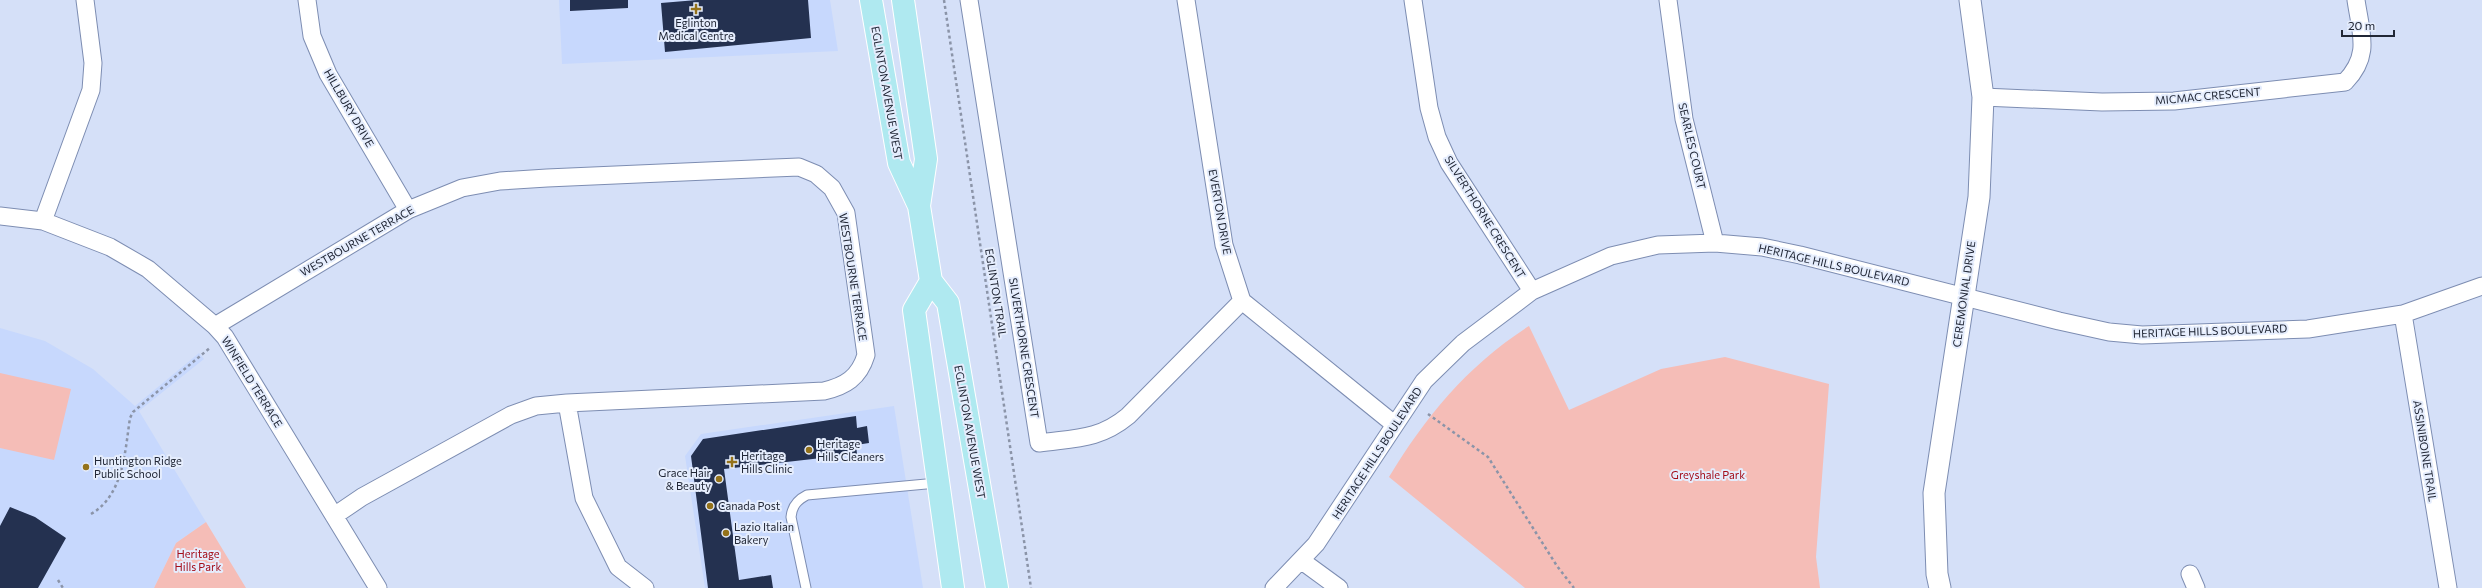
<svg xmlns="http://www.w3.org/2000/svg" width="2482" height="588" viewBox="0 0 2482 588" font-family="Commissioner,sans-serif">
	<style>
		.built { fill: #c7d8fd }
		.green { fill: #f5bdb7 }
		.building { fill: #243150 }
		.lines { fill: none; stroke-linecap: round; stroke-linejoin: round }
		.service-casing { stroke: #7d8db2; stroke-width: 11 }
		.minor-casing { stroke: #7d8db2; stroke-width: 19 }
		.tertiary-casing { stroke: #7d8db2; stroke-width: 23 }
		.primary-casing { stroke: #fff; stroke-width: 24 }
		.path { stroke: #8b94a8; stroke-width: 2.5; stroke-dasharray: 3 3; stroke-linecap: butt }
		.service { stroke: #fff; stroke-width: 9 }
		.minor { stroke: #fff; stroke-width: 17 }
		.tertiary { stroke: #fff; stroke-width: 21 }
		.primary { stroke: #afe9f0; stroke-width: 22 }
		.poi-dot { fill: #94721a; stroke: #e5edfd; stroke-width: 1.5 }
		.labels { text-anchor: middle; stroke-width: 4; stroke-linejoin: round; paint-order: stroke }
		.poi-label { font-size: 11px; fill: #212736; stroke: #e5edfd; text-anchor: start }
		.street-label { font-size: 11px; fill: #212736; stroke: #e5edfd }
		.park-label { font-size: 11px; fill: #a30c18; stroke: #e5edfd }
	</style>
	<rect width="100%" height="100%" fill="#d5e0f8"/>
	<path class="built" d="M559 0H830L838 51 562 64Z
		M0 328 45 341 93 369 135 406 199 353 204 359 139 411 206 522 176 543 154 588H0Z
		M894 406 923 588H705L685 456 701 434Z"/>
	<path class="green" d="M1529 326 1569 410 1661 369 1725 357 1829 384 1816 557 1820 588H1525L1389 477C1426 416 1468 365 1529 326Z
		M0 373 71 389 54 460 0 448Z
		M206 522 246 588H154L176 543Z"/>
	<path class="building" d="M570 0H628V8L570 11Z
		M697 0H808L811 38 665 52 661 3Z
		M856 416 857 428 867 426 869 443 856 445 857 454 724 469 739 580 771 575 773 588H708L691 456 703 439Z
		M10 507 35 517 66 538 38 588H0V526Z"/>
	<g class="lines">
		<g class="service-casing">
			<path id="service" d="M806 588 791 517C792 506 797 500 807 495L937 483"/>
		</g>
		<g class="minor-casing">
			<path id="minor" d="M307 0 312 36 328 74 408 210
				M969 0 1039 443C1075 438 1099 440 1128 416L1242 301
				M1186 0 1224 245 1242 301 1394 424
				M1413 0 1429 108 1437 137 1449 163 1532 291
				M1668 0 1684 119 1715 243
				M1983 97 2102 102 2174 101 2345 82C2371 55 2361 34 2356 0
				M0 216 43 221 110 247 148 269 215 326 225 337 378 588
				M43 221 91 90 93 63 85 0
				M2403 314 2448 588
				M215 326 408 210 462 188 500 181 547 178 799 167 816 174 832 188 846 213 866 355C859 378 845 386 824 391L567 403 536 406 511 415 362 497 334 516
				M567 403 584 498 618 567 645 588
				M1302 561 1339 588
				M2190 574 2196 588
				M1274 588 1316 544 1424 381 1463 343 1532 291 1611 256 1658 245 1715 243 1762 247 1800 255 2059 321 2109 332 2142 335 2308 329 2403 314 2482 286"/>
		</g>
		<g class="tertiary-casing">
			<path id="tertiary" d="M1940 588 1937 574 1934 493 1979 197 1983 97 1970 0"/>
		</g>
		<g class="primary-casing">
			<path id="primary" d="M871 0 899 163 919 206 931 281 948 303 997 588
				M903 0 926 159 919 206
				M931 281 914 310 953 588"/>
		</g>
		<path class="path" d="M944 0 1031 588
			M1428 414 1488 457 1557 566 1574 588
			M91 514C124 495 125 450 130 418L133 412 211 347
			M58 580 63 588"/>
		<use href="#service" class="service"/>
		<use href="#minor" class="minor"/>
		<use href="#tertiary" class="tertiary"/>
		<use href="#primary" class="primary"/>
	</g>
	<g class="poi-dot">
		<path d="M694 3h4v4h4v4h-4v4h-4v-4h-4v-4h4z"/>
		<circle cx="809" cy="450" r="4"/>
		<path d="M730 456h4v4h4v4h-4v4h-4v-4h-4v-4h4z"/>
		<circle cx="86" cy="467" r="4"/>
		<circle cx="719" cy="479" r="4"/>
		<circle cx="710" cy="506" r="4"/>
		<circle cx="726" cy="533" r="4"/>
	</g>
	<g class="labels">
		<g class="poi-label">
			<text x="696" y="27" text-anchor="middle">Eglinton<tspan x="696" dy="13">Medical Centre</tspan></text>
			<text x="817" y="448">Heritage<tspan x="817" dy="13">Hills Cleaners</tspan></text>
			<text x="741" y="460">Heritage<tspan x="741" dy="13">Hills Clinic</tspan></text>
			<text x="94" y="465">Huntington Ridge<tspan x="94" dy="13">Public School</tspan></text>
			<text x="711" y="477" text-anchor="end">Grace Hair<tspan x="711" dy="13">&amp; Beauty</tspan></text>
			<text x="718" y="510">Canada Post</text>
			<text x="734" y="531">Lazio Italian<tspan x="734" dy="13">Bakery</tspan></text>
		</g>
		<g class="street-label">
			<text transform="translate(887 93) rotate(80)" y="4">EGLINTON AVENUE WEST</text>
			<text transform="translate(2208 96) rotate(-5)" y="4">MICMAC CRESCENT</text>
			<text transform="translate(349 108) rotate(60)" y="4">HILLBURY DRIVE</text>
			<text transform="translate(1692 146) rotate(77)" y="4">SEARLES COURT</text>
			<text transform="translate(1220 212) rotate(80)" y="4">EVERTON DRIVE</text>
			<text transform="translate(1485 217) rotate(58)" y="4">SILVERTHORNE CRESCENT</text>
			<text transform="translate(357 241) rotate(-30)" y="4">WESTBOURNE TERRACE</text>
			<text transform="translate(1834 265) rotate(13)" y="4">HERITAGE HILLS BOULEVARD</text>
			<text transform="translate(853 277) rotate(81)" y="4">WESTBOURNE TERRACE</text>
			<text transform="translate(996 293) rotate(81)" y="4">EGLINTON TRAIL</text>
			<text transform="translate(1964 294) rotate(-82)" y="4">CEREMONIAL DRIVE</text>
			<text transform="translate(2210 331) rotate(-2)" y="4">HERITAGE HILLS BOULEVARD</text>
			<text transform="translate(1024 348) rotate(81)" y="4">SILVERTHORNE CRESCENT</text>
			<text transform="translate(252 382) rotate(58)" y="4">WINFIELD TERRACE</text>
			<text transform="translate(970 432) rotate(80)" y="4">EGLINTON AVENUE WEST</text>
			<text transform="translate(2425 451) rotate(81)" y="4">ASSINIBOINE TRAIL</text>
			<text transform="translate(1377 453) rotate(-57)" y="4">HERITAGE HILLS BOULEVARD</text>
		</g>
		<g class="park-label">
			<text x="1708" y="479">Greyshale Park</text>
			<text x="198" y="558">Heritage<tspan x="198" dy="13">Hills Park</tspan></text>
		</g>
	</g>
	<path d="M2342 30v6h52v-6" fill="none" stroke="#212736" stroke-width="2"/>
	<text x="2348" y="30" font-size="12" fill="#212736" stroke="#e5edfd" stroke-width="3" paint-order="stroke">20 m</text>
</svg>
